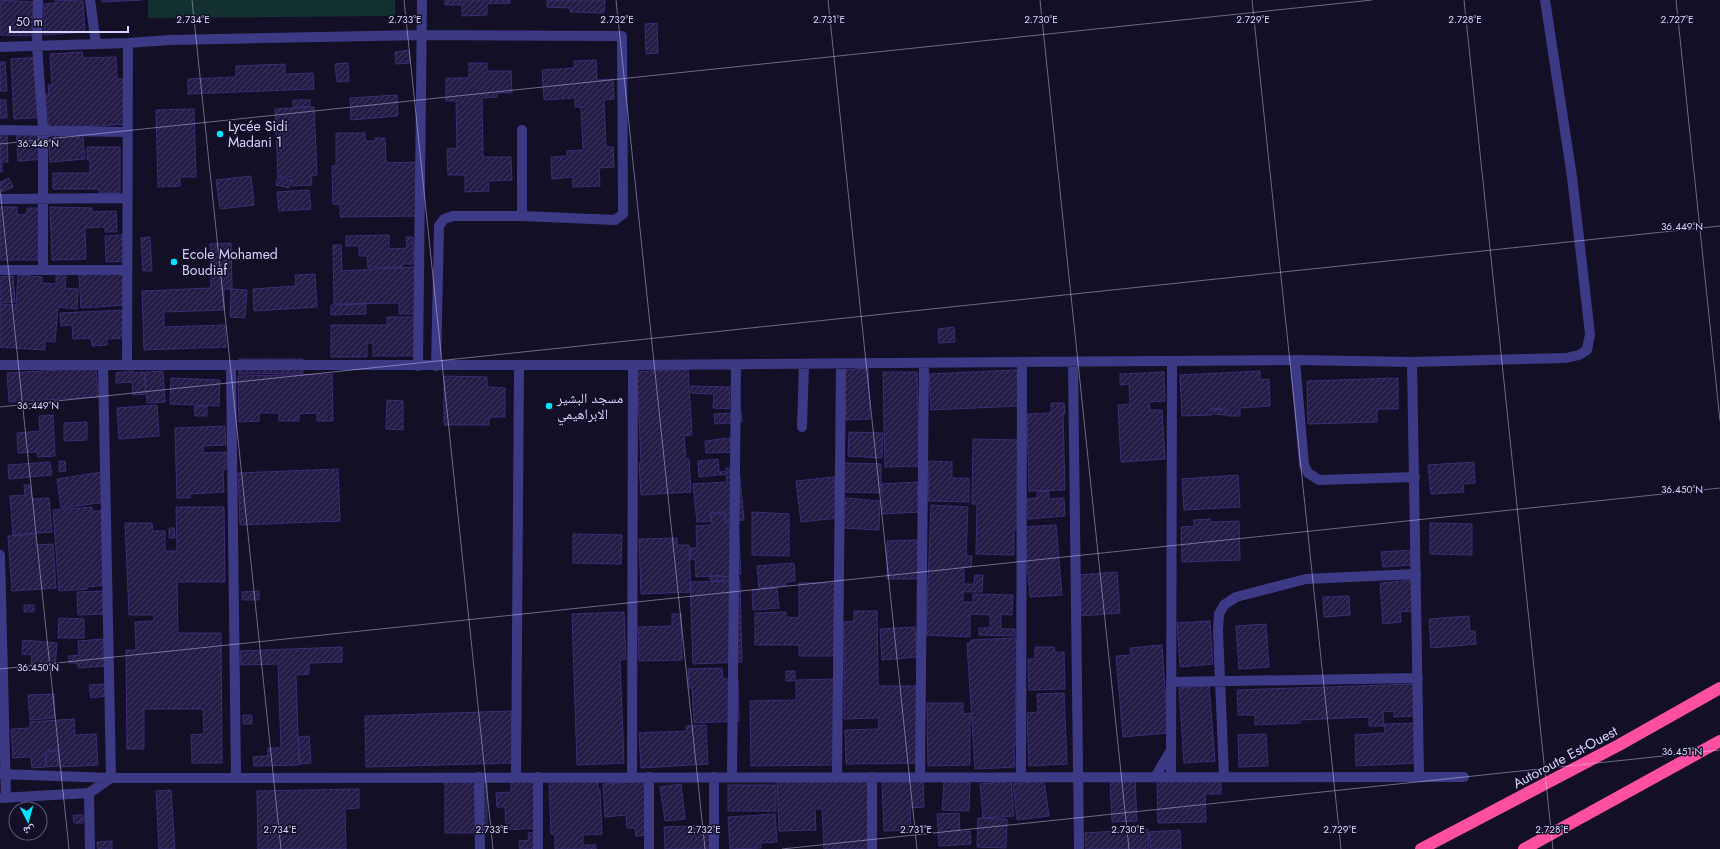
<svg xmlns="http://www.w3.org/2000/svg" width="1720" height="849" viewBox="0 0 1720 849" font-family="Jost,'Noto Naskh Arabic',sans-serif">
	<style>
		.green { fill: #12302f }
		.building { fill: url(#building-hatch); stroke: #3b2d73 }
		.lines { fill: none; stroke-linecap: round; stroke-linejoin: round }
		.minor { stroke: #3d3a85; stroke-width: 10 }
		.highway { stroke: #ff4fa3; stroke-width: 12 }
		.ticks { fill: none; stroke: #d9d4ff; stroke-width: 1; stroke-opacity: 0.45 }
		.poi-dot { fill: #00e5ff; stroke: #130f26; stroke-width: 1.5 }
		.labels { text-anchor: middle; stroke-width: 3; stroke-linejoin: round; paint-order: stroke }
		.poi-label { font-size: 14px; fill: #d9d4ff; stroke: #130f26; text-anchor: start }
		.street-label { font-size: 14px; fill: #d9d4ff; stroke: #130f26 }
		.ticks-label { font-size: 10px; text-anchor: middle; fill: #d9d4ff; stroke: #130f26; stroke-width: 3; stroke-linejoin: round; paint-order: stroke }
	</style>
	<defs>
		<pattern id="building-hatch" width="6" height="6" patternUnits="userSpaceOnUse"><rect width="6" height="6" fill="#241b47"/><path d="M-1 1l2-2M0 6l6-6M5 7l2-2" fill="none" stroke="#433b63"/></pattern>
	</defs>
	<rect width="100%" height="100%" fill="#130f26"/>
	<path class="green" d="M148 0H395V16L148 18Z"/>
	<path class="building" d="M0 0 35 2V36L0 35Z
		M55 0 83 1 85 32 44 35V4L56 3Z
		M102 0H141L102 2Z
		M445 0H510V3L487 4V15L462 16V5H445Z
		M547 0H605L604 13 570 12V8L547 7Z
		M657 23 658 53 646 54 645 24Z
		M409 50 410 63 396 64 395 52Z
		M82 52 83 58 116 57 117 79H125L127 124 48 129V117L14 119 11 59 42 57 44 94H49L48 85H52L50 54Z
		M596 60 597 80 613 79 614 99 604 100 606 147H613L614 167 599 168 600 186 573 187V177L552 179 551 157 567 156V151L583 150 581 107H575V98L544 100 542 70 574 68V61Z
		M0 62H5L7 91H0Z
		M348 63 349 81 337 82 335 64Z
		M469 63H487V71H511L512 93H497V97L482 98 483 157H511L512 180 488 181 489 191 465 192V175H448L447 149 457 148 456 101H446V78H469Z
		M285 64V74L313 73 314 89 188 94V79L236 77V66Z
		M397 95 398 116 351 120 350 98Z
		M0 100H6L7 118H0Z
		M293 100H310V107H293Z
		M314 107 317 175 311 176 312 185 292 186 291 177H278L275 109Z
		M194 109 196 177H180V186L158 187 156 110Z
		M43 127 45 159 18 161 16 129Z
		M82 129 85 159 50 162 48 132Z
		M0 132H7L8 162H2V172H0Z
		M336 133H365V141H375V138H385L386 163 417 162 418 216 340 217V204H333L332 166H336Z
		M87 147H120V193H99V189H53V173H90V160H87Z
		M251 176 254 205 220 209 216 180Z
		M278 177 291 180 289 188 276 185Z
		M9 178 13 187 2 192 0 182Z
		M309 190 311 209 279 211 277 192Z
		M0 207H17V215L27 214V208H38L39 260H0Z
		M50 207 92 208V212L116 211 117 232H105V227L85 228 86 259 52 260Z
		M124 235 125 261 106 262 105 236Z
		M389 235V249L407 248 406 237H413L414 264H402V267L368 268 367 256H359V246H346V236Z
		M150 237 152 271H143L141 238Z
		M231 243 232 289H224V310L164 312V327L225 325 226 347 144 350 142 291 211 288 210 244Z
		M333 245H341L342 271 414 267 415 314H399V303L334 304Z
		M56 272 66 273 65 288 78 289 77 309 58 307 55 342 45 341V350L0 347V304L16 305 18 275 42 277V283L56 284Z
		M124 272 126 305 81 308 79 275Z
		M315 274 317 307 254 311 253 289 296 286 295 275Z
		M13 276 15 302 0 303V277Z
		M231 289 247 290 245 318 230 317Z
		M366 304V314L331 315V305Z
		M124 310 125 338 107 339V345L92 346 91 338 73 339 72 325 61 326 60 313Z
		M387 317H415L414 356H373V343H367V357H331V325H387Z
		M954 327 955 342 939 343 938 329Z
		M239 359H303V373L239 374Z
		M96 368 98 397 9 402 7 373Z
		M868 368 870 419 846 420 843 370Z
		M688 369 692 435 684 436 686 459H689L691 492 641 495 639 463H641L637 372Z
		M1017 370 1019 406 931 410 929 374Z
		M133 371V373L144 372 146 394 133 395 132 382 116 383V373Z
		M163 371 165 402 147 403 145 372Z
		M1260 371V380L1269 379 1270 406 1240 408V416H1226V408L1212 409V415L1182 416 1180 375Z
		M883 372H917L919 466 885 467Z
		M1164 372 1165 401 1149 402 1150 410H1162L1165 459 1121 462 1118 405 1130 404 1129 384 1120 385V374Z
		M332 374 333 421H317V413L299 414V421H279V413H259V421L239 422 238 376Z
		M444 376 487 377V387L505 388V417H489V425H444Z
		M171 378 220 380 219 406 170 404Z
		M1398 378V409H1377V422L1308 424 1307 381Z
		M691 386 730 387 729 409 713 408 714 394 691 393Z
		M387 400 403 401V430L386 429Z
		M740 402 742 422 715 424 714 414 733 413Z
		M1051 403H1064L1065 414H1063L1065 490 1029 491 1027 414 1051 413Z
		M157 405 159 436 119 439 117 408Z
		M207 406V416H195L194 407Z
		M1214 409 1225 410V415L1214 414Z
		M53 415 55 456 38 457 37 452 18 453 17 433 40 431 39 416Z
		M87 422V440L64 441V423Z
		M225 426 226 445 203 446V453L226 452V470H223L224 492 190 494V498H177L175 428Z
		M849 432 883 433 882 458 848 456Z
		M729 438H736L737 452 706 453 705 441Z
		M973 439 1019 440 1018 530H1014V555L976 554 977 504H972Z
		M718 459 719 472 727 471 726 468 739 467 744 520 726 522 725 512 710 513 711 521 697 522 693 484 727 482 726 474 699 477 698 461Z
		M59 461H65L66 471 59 472Z
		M929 461 952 462V478H969V502L928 501Z
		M50 462 52 475 9 479 8 465Z
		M1474 462 1475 483 1463 484 1464 492 1431 494 1428 465Z
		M844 463 881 464V493L844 492Z
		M338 469 340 521 240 525 238 473Z
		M102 472 107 502 61 508 57 479Z
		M1238 475 1240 507 1184 510 1182 479Z
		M834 477 838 518 801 522 796 481Z
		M917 482 919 512 883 514 881 484Z
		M24 485H30L32 499 49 498 52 532 13 535 10 496 25 495Z
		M1049 491V499L1064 498 1065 516 1028 519 1027 499 1037 498V492Z
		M846 498 880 501 879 530 843 528Z
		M931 505 968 507 966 556H972L971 567H964V584H974L975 575H983L982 592H963V602H973V594L1013 595 1012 615 1001 614V629H1015V636L979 635V628H990V615L970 614V637L926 635Z
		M92 507V511H102L107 585 87 587V589L59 591 53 510Z
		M176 507H224L225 582H177L178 633H221L222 763H192L191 735 204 734 203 709H144V749H127L126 650H136L135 622 154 621V615H129L125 523H152L153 531H165V551H177Z
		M752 512 789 514V556L752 555Z
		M724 513 725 523 738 522 741 574 696 577 695 559 691 560 690 548H697L696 526 712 525 711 514Z
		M1210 519V522L1239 521 1240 560 1182 562 1181 527 1194 526V520Z
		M1430 523 1472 524V555L1430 554Z
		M1056 525 1062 595 1030 597 1024 527Z
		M169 528H174L175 538H169Z
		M35 534 36 545 53 544 56 588 12 591 8 536Z
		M573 534 622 535 621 564 573 563Z
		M677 538V545H689L691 592 641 594 639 539Z
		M920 540 921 579H887V541Z
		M1411 550 1412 565 1383 567 1381 552Z
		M794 563 795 581 786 582V585L759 588 757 566Z
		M1117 572 1120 613 1080 616 1077 575Z
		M710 576 739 577V582L710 580Z
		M1413 580V611L1400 612 1401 622 1383 624 1380 583Z
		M740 581 742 662 693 664 690 582Z
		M799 583H837L836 656H799V645H755V613L786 612V617L799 618Z
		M777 588 779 608 753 610 752 590Z
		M107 591 108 614 78 615 77 592Z
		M259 591V600H242V592Z
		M1349 596 1350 615 1324 617 1323 597Z
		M24 605H34V612H24Z
		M854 611H877L878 686H916L917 763 846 764 845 730 879 729 878 718 844 719V622L854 621Z
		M624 612 626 659 620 660 624 763 577 765 572 614Z
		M672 614H681L682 660 639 661 638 627 672 626Z
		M1469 616 1470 631H1475L1476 644 1431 648 1429 619Z
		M59 618 84 619V638H58Z
		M1210 621 1213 664 1180 667 1177 623Z
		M1266 624 1269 667 1239 669 1236 626Z
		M915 627 917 657 882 660 880 629Z
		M1016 638 1018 685H1015L1017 745H1014L1015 767 975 769 967 643 971 642V640Z
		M104 639 106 666 78 668V663H69V656L79 655 78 641Z
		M23 640 57 643 55 668 31 666 32 655 22 654Z
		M1162 645 1168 733 1123 737 1116 656 1131 655 1130 648Z
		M342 647V662L309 663V674L296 675 299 765 254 766 253 757 268 756V748H281L278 664 241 665 240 651Z
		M1035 647H1054L1055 652H1064L1065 689 1029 690 1028 659H1035Z
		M722 668 723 679H738L739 721 694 723 692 688H689L688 669Z
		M786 671H795V681H786Z
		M834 679V765L751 766 750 701 796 700V680Z
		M104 684 106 696 91 698 89 685Z
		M1415 684 1416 716 1394 717V711L1383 712 1384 726H1369V717L1300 720V723L1255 725V715H1238L1237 690Z
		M1209 685 1215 761 1184 763 1179 688Z
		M1064 693 1067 764 1029 766 1027 713 1038 712 1037 694Z
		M54 694 55 718 30 720 28 695Z
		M927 703H963V714L970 713V765L928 766Z
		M511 711 513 763 366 767 365 716Z
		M243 715H252V724H243Z
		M74 719 75 735 96 734 98 765 59 767 58 750 45 751 46 767 32 768 31 757 13 758 11 729 30 728V722Z
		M1417 723 1418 763 1356 766 1355 735 1385 733 1384 724Z
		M706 725 708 764 641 768 639 733 687 731 686 726Z
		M1266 734 1268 766 1239 767 1238 735Z
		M309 736 311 763 300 764 298 737Z
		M57 751 58 766 47 767 46 752Z
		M598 776V790H600L602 834 583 835V845H596V849H555V834H551L549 778Z
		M538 778 540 828 506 830 505 807H497L496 793 511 792V779Z
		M777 778 873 780 876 849H824L822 809H815L816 830 779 831Z
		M1135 778 1137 821 1112 822 1110 780Z
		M923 779 924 807 910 808 911 830 884 831 882 781Z
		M1221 779V794H1205L1206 822 1158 823 1157 780Z
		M487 780V833H445V781Z
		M1044 780 1049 816 1017 820 1013 784Z
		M646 781 649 835 636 836 635 828H627L626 815 605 817 603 784Z
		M1011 781 1014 816 983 818 980 784Z
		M944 782 970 783 969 811 942 810Z
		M681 784 685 819 665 821 660 787Z
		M728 785H776V811H728Z
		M359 789V808L345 809 346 849H258L257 791Z
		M171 790 175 849H159L156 791Z
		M959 813 960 832 970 831 971 844 939 846 937 814Z
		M775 814 777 842 761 843V848L730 849 728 817Z
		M73 815H83V823H74Z
		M978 818 1007 819 1006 848 977 847Z
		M716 825 717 849H665L664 827Z
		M1148 829 1149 849H1086L1085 833Z
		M1180 830 1181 849H1151L1149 832Z
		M536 832 537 849H520L519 841 529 840 528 833Z
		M112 841V849H98L97 842Z"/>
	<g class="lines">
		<path class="minor" d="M38 0 37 46 43 129V270
			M90 0 96 44
			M0 47 128 43 170 40 423 35 622 36 623 214 615 220 522 216
			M0 130 127 132
			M0 199 127 198
			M0 270H127
			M1295 360 1304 465 1308 473 1319 480 1415 477
			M1073 362 1079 849
			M1412 362 1419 777
			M0 365H633L1295 360 1412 362 1566 358 1579 355 1587 350 1590 334 1572 177 1545 0
			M127 365 128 43
			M231 366 236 777
			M418 366 422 0
			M436 366 439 226 444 219 453 216H522V130
			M802 427 804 364
			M0 555 6 798
			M1171 682 1418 678
			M0 774 111 778 103 365
			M479 777 480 849
			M516 777 519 365
			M632 777 633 365
			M649 777V849
			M714 777V849
			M732 777 736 365
			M837 777 841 364
			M872 777V849
			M920 777 924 363
			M1021 777 1022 362
			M1155 777 1171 750
			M1171 777 1172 361
			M1224 777 1218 631 1219 614 1224 605 1236 597 1306 579 1416 574
			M89 793 90 849
			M0 798 89 793 111 778 1464 777
			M538 849V777"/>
		<path class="highway" d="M1421 849 1619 745 1720 688
			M1524 849 1720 741"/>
	</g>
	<path class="ticks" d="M192 0 281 849M404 0 493 849M616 0 705 849M828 0 917 849M1040 0 1129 849M1252 0 1341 849M1464 0 1553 849M1676 0 1720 421M0 144 1372 0M0 189 69 849M0 407 1720 226M0 669 1720 488M782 849 1720 750"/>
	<g class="poi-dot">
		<circle cx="220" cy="134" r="4"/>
		<circle cx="174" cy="262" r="4"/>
		<circle cx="549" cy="406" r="4"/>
	</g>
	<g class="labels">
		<g class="poi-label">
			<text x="228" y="131">Lycée Sidi<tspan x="228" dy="16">Madani 1</tspan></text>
			<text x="182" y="259">Ecole Mohamed<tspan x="182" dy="16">Boudiaf</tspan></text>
			<text x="557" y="403">مسجد البشير<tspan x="557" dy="16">الابراهيمي</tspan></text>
		</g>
		<g class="street-label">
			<text transform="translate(1565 757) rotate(-28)" y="5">Autoroute Est-Ouest</text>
		</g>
	</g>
	<g class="ticks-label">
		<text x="193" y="23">2.734°E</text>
		<text x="405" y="23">2.733°E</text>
		<text x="617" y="23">2.732°E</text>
		<text x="829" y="23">2.731°E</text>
		<text x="1041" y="23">2.730°E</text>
		<text x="1253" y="23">2.729°E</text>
		<text x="1465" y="23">2.728°E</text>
		<text x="1677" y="23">2.727°E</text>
		<text x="38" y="147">36.448°N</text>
		<text x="1682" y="230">36.449°N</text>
		<text x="38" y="409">36.449°N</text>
		<text x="1682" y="493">36.450°N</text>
		<text x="38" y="671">36.450°N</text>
		<text x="1682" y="755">36.451°N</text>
		<text x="280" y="833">2.734°E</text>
		<text x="492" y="833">2.733°E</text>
		<text x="704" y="833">2.732°E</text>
		<text x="916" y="833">2.731°E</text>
		<text x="1128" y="833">2.730°E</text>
		<text x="1340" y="833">2.729°E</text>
		<text x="1552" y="833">2.728°E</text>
	</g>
	<g transform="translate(28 821) rotate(174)"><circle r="19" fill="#130f26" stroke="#625e7d"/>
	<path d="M0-3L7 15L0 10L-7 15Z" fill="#00e5ff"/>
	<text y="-6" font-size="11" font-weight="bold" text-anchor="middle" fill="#d9d4ff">ش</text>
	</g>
	<path d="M10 26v6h118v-6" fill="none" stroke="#d9d4ff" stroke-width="2"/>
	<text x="16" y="26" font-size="12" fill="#d9d4ff" stroke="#130f26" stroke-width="3" paint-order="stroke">50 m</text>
</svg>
